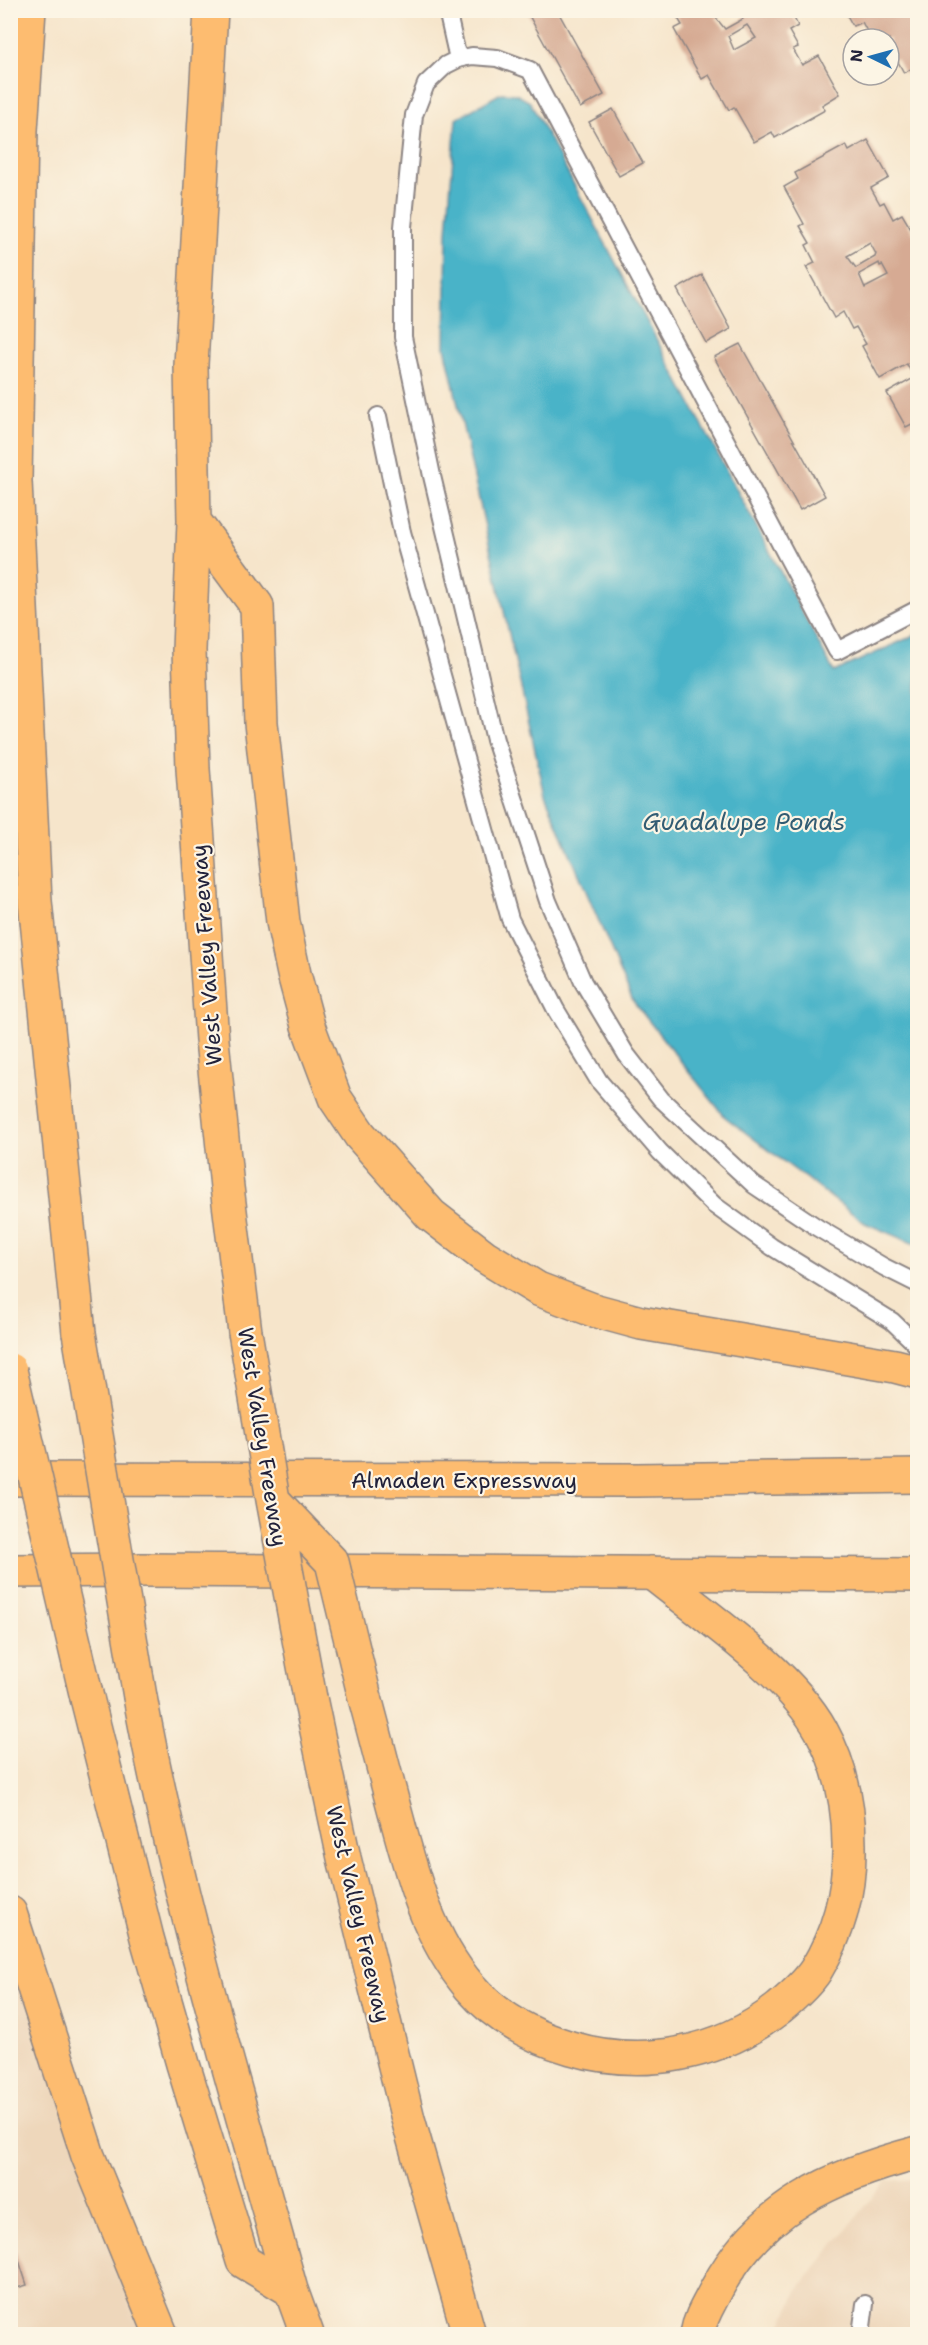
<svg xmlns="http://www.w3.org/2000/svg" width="928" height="2345" viewBox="0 0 928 2345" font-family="'Shantell Sans',sans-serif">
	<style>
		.built { fill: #eed7bb }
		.water { fill: #4ab3c8; stroke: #366a82; stroke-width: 1.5 }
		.building { fill: #d6aa93; fill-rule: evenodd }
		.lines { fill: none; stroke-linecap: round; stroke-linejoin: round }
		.lane-casing { stroke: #8c8483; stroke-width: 20 }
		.primary-casing { stroke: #8c8483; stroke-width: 36 }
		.highway-casing { stroke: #8c8483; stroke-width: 36 }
		.lane { stroke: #fff; stroke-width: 16 }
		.primary { stroke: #fdbc70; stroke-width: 33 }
		.highway { stroke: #fdbc70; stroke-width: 33 }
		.highway-bridge-casing { stroke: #8c8483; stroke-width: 36; stroke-linecap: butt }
		.highway-bridge { stroke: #fdbc70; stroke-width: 33 }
		.labels { text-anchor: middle; stroke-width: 4.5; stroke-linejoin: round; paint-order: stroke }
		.street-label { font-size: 22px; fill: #22223b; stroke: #fcf5e5 }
		.water-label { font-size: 24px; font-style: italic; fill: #325c73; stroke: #fcf5e5 }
	</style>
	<rect width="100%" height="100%" fill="#fcf5e5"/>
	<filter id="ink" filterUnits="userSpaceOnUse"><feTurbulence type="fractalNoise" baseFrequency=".0167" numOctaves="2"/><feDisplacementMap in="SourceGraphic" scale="12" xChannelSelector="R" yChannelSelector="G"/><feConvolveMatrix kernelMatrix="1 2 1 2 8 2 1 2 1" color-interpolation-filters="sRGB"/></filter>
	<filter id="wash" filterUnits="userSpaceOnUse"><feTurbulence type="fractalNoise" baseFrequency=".008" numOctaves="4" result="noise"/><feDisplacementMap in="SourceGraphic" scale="24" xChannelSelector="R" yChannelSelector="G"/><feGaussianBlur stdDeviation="1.35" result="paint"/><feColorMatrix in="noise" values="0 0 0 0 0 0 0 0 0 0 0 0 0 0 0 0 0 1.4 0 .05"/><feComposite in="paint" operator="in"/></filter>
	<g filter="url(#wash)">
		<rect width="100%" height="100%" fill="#f6e5cb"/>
		<path class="built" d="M10 1913 161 2334H11Z
			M917 2179V2334H777L799 2288 886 2181Z"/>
		<path class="water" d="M501 93 516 94 530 102 834 672 917 634V1245L865 1223 725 1117 633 1001 545 795 445 347 447 232 456 119Z"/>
		<g id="blocks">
			<path class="building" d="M526 10H557L604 95 580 108Z
				M673 10H729L716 18 725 29 743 19 742 17 744 15 741 10H790L798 26 789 31 798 47 793 49 802 65 819 56 840 94 822 105 825 110 775 138 772 132 754 142 734 107 729 110 709 75 702 79 674 29 682 25ZM747 25 756 38 734 50 728 36Z
				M844 10H918V65L904 73 896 58 890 62 889 59V39H871L862 22 853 26Z
				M613 109 643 163 619 176 589 122Z
				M868 140 889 178 871 188 880 204 884 202 893 219 902 214 918 241V421L906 427 887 393 914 378 907 364 880 379 862 346 866 344 856 327 852 329 843 312 834 318 806 267 815 263 806 245 810 243 800 226 804 224 784 187 798 179 795 173 846 145 849 151ZM870 243 876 254 875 257 856 268 847 256ZM879 263 880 266 882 265 888 276 865 288 859 274Z
				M702 275 731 329 706 343 677 289Z
				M740 344 825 496 800 510 714 357Z
				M10 2233 27 2285 10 2290Z"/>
		</g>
	</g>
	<g filter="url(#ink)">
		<use href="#blocks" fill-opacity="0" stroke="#8c8483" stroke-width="1.5"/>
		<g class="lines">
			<g class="lane-casing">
				<path id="lane" d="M447 10 458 59
					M378 416 402 532 510 919 556 1010 599 1081 660 1152 714 1205 772 1247 892 1321 918 1346
					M918 609 837 651 530 70 497 58 472 56 458 59 446 65 426 84 414 115 403 227V337L432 476 495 740 548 901 583 982 626 1054 661 1099 754 1185 818 1228 884 1267 918 1284
					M861 2334 865 2304"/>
			</g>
			<g class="primary-casing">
				<path id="primary" d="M10 1479 637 1480 918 1476
					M10 1571 141 1570 918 1575"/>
			</g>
			<g class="highway-casing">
				<path id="highway" d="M29 10 21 130 15 481 35 901 79 1333
					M211 10 191 365 194 521 189 650 193 769 212 1040 227 1187 245 1332
					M194 521 257 606 261 723 283 922 294 974 308 1026 335 1098 360 1135 431 1215 484 1256 538 1289 593 1310 641 1323 895 1366 918 1372
					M140 1697C177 1898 237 2094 291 2290L307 2334
					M87 1698 147 1938 183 2064 243 2261 291 2290
					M310 1698 344 1858 408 2119 469 2334
					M365 1698C376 1738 386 1779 397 1819 413 1879 429 1939 470 1987 496 2017 533 2037 571 2048 642 2069 720 2055 779 2008 792 1997 807 1984 816 1970 839 1932 850 1889 849 1845 849 1804 841 1766 821 1730 789 1672 704 1615 652 1573
					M10 1913 88 2156 161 2334
					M697 2334C700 2317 709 2304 717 2288 760 2208 833 2175 918 2153"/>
			</g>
			<use href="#lane" class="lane"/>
			<use href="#primary" class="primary"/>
			<use href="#highway" class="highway"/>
			<g class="highway-bridge-casing">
				<path id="highway-bridge" d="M245 1332 273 1500 310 1698
					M79 1333 140 1697
					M10 1370 87 1698
					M273 1500 332 1562 365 1698"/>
			</g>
			<use href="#highway-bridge" class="highway-bridge"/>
		</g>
	</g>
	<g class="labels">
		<g class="street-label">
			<text transform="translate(206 955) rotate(-94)" y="8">West Valley Freeway</text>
			<text transform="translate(263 1437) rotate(81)" y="8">West Valley Freeway</text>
			<text x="464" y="1488">Almaden Expressway</text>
			<text transform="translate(359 1914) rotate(77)" y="8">West Valley Freeway</text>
		</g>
		<g class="water-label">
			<text x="744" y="830">Guadalupe Ponds</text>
		</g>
	</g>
	<rect width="928" height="2345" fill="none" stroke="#fcf5e5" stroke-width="36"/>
	<g transform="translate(871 57) rotate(275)"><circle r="28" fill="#fcf5e5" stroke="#a5a1a1" stroke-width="1.5"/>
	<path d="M0-4.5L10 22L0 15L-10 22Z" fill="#1f6fb2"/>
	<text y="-9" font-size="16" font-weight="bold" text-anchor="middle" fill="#22223b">N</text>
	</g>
</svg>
